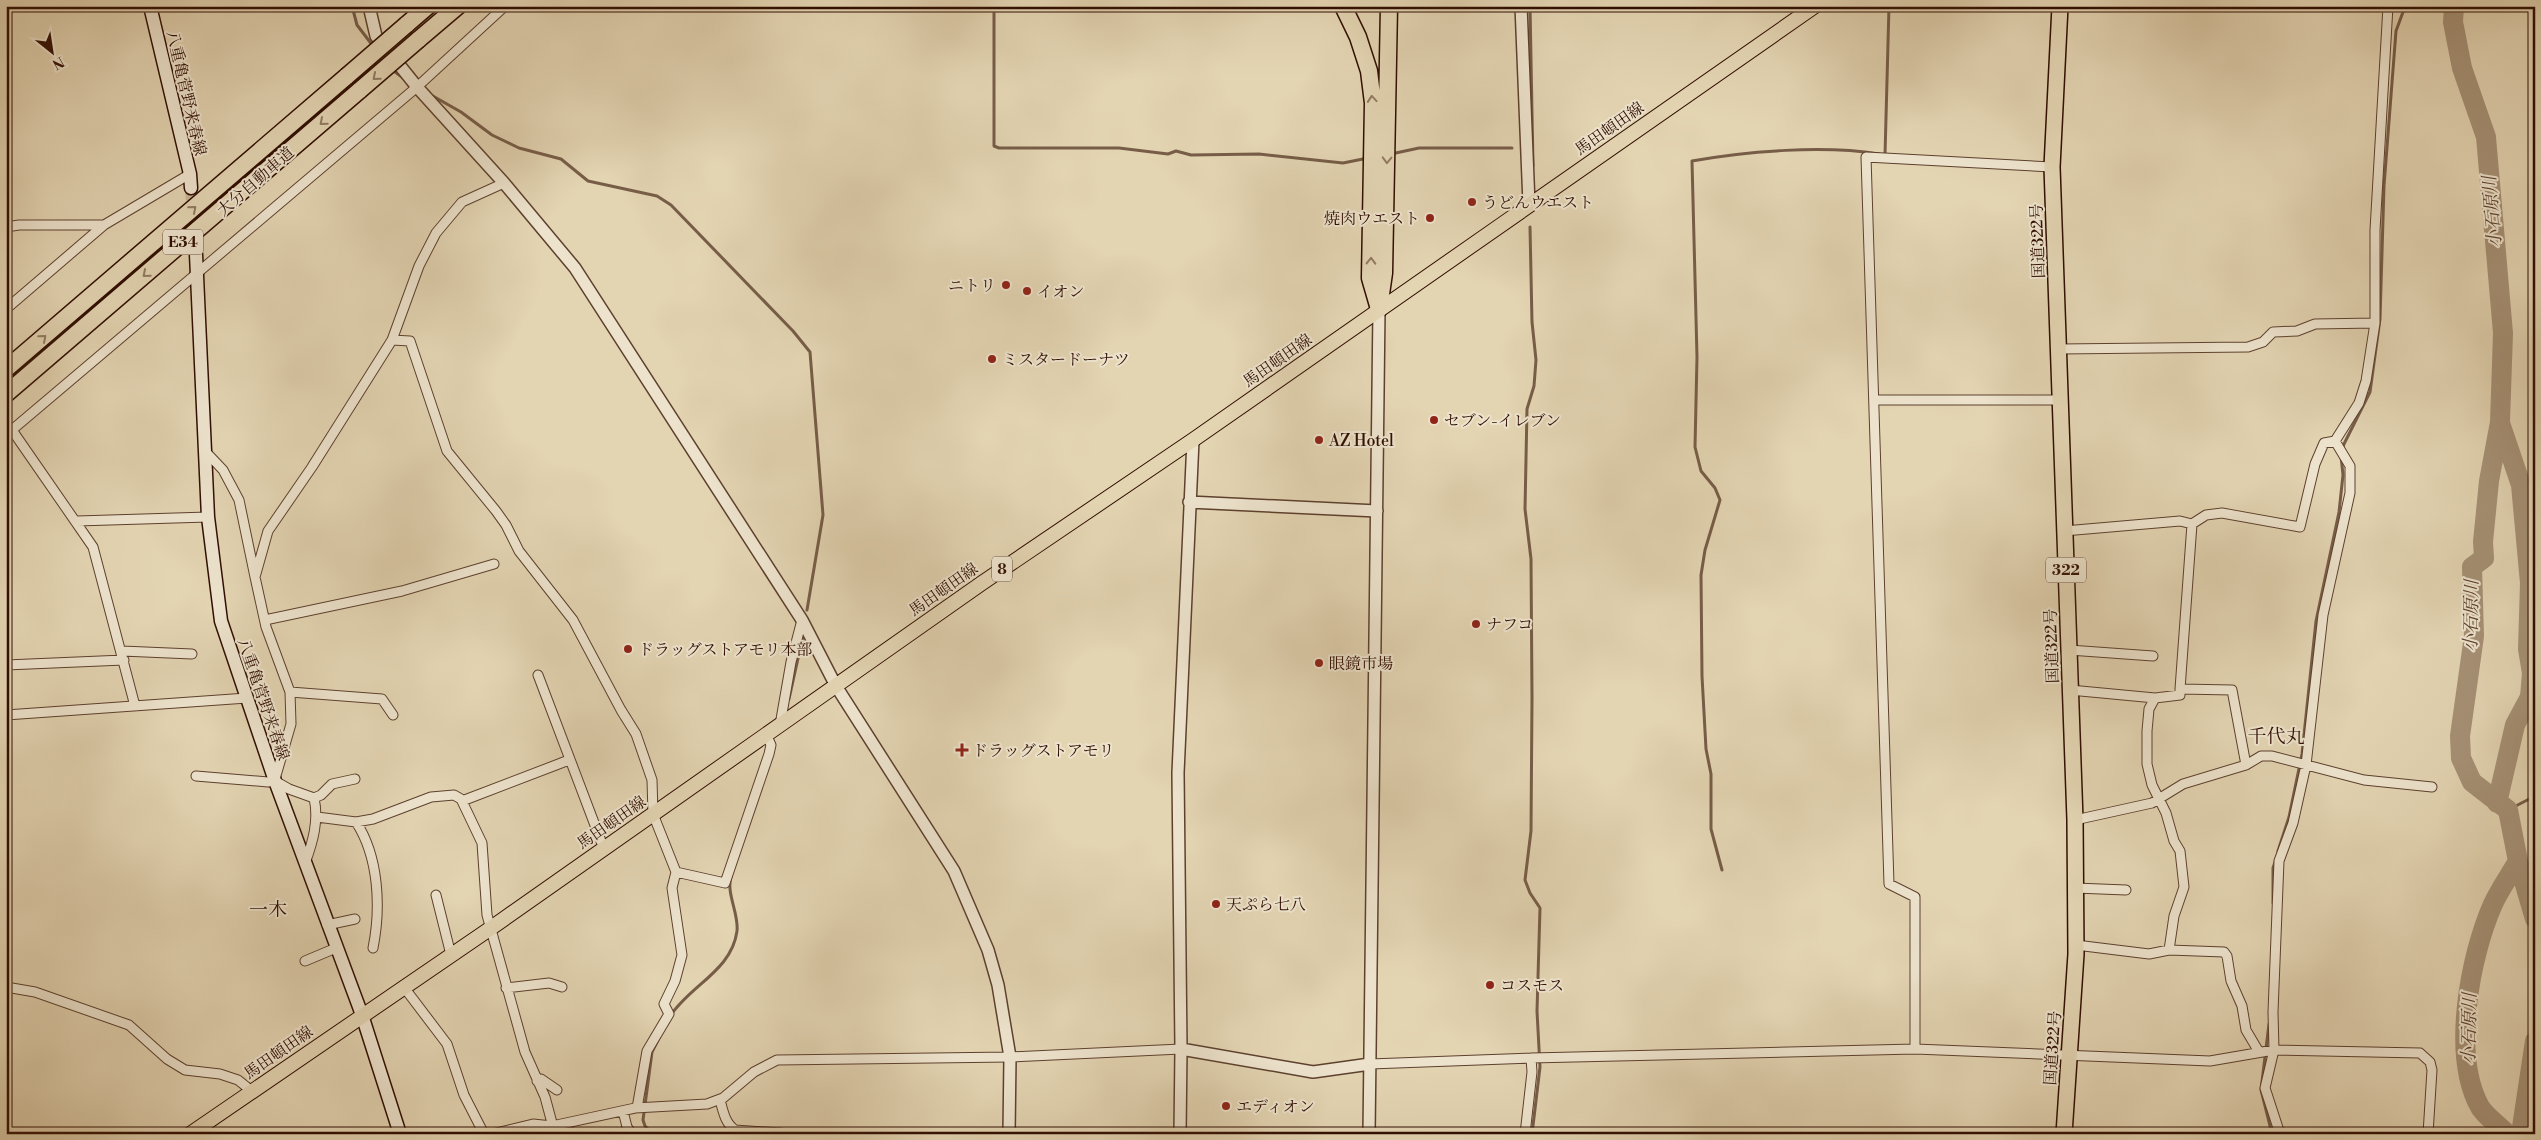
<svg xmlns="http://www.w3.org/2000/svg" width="2541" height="1140" viewBox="0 0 2541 1140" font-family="'Libre Bodoni','Noto Serif JP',serif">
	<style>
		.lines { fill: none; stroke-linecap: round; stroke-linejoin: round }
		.stream { stroke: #775d48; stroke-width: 3 }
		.river { stroke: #a69176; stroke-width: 20 }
		.secondary-tunnel { stroke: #c8b698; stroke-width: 12; stroke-dasharray: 12 6; stroke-linecap: butt }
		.minor-casing { stroke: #5d402e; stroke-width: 11 }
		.tertiary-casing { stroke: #5d402e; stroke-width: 14 }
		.secondary-casing { stroke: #300e02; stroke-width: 15 }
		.primary-casing { stroke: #300e02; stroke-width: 16 }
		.trunk-casing { stroke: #300e02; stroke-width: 18 }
		.motorway-casing { stroke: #300e02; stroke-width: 19 }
		.minor { stroke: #ede3cd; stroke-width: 9 }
		.tertiary { stroke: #ede3cd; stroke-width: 11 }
		.secondary { stroke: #ede3cd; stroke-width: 12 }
		.primary { stroke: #e3d4b2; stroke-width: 14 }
		.trunk { stroke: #e3d4b2; stroke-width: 15 }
		.motorway { stroke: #e3d4b2; stroke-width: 16 }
		.motorway-bridge-casing { stroke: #300e02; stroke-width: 19; stroke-linecap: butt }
		.motorway-bridge { stroke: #e3d4b2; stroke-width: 16 }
		.oneway { stroke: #927b63 }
		.poi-dot { fill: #8f2418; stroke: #ede3cd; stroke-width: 2 }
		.labels { text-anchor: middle; stroke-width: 4; stroke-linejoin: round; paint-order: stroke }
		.shield { fill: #ede3cd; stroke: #694e3f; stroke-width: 1 }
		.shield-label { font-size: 15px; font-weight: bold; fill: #300e02 }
		.street-label { font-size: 16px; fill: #300e02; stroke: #ede3cd }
		.poi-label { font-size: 16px; fill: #300e02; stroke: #ede3cd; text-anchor: start }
		.water-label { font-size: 18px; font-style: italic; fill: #5f4230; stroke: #ede3cd }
		.quarter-label { font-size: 19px; fill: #300e02; stroke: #ede3cd }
	</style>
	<rect width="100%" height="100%" fill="#e3d4b2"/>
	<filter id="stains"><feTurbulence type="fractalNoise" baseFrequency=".004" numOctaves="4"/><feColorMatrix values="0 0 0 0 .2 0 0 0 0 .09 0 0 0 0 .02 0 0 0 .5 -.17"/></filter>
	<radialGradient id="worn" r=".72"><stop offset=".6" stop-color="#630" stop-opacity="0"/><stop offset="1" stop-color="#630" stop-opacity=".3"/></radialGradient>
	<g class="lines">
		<path class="stream" d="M352 6 357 25 373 46
			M994 6V146L999 148H1119L1168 154 1176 151 1191 155 1259 154 1343 163 1368 158
			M1530 6 1533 166
			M391 69 406 80
			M431 95 461 112 492 135 519 148 561 159 588 181 657 196 671 205 793 331 810 352 823 515 807 610
			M1391 154 1419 148H1512
			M1885 155 1889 6
			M1530 227 1532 322 1536 360 1534 386 1527 409 1525 509 1531 559 1532 698 1531 831 1525 880 1530 893 1540 908 1537 1011 1540 1067 1532 1134
			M2342 450 2344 444 2370 392 2380 319 2384 186 2396 31 2403 12 2412 6
			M789 699 803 636
			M2508 810 2535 796
			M2278 851 2289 817 2302 754 2316 621 2339 512 2343 475 2341 456
			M1722 870 1711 829V774L1706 749 1702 676 1701 575 1705 550 1720 500 1715 488 1701 471 1695 447 1697 357 1692 161C1747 151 1824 145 1879 154
			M2273 903V868L2276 859
			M671 1015C691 985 732 970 737 931 739 914 726 893 731 877
			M2269 1024 2261 1090 2272 1134
			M572 1134 573 1128
			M653 1134 645 1126 643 1120 652 1052 659 1038"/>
		<path class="river" d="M2454 6 2453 22 2462 68 2486 137 2503 333 2500 422 2489 481 2483 542 2484 558 2472 567 2474 636 2460 736 2461 758 2472 782 2508 810 2518 861 2535 919
			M2497 803 2515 725 2530 697 2532 673 2528 649 2530 583 2521 485 2500 423
			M2507 1134C2499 1125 2486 1117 2480 1107 2451 1055 2470 956 2493 904 2500 889 2510 875 2518 861
			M2521 1134 2535 1041"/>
		<path class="secondary-tunnel" d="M191 188 196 254"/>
		<g class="minor-casing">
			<path id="minor" d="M6 227 19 225H104
				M6 309 104 225 190 174
				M392 340 410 341 447 451 496 511 506 525 519 551 573 620 621 710 636 734 652 780 653 814 676 872 672 888 682 955 675 981 664 1004 669 1014 647 1051 637 1108
				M2059 349 2248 347 2263 342 2273 332 2297 331 2315 324 2375 323
				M1874 400H2060
				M12 430 93 547 135 706
				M6 435 417 87 505 6
				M205 451 223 470 239 500 255 577
				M77 521 208 517
				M2192 524 2180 689 2232 690 2246 765
				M2064 531 2180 521 2192 524 2206 515 2222 513 2300 527 2315 464 2324 443 2335 441 2359 403 2366 381 2375 323V230L2388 6
				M265 620 402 591 494 564
				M2069 650 2153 656
				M122 651 192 654
				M6 665 124 660
				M538 675 604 849
				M2070 690 2155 698
				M290 692 382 699 393 715
				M6 715 247 698
				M780 725 791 662 802 620
				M196 776 268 782 275 781 289 789 314 798 321 795 332 784 355 779
				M275 779 291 724 290 692 266 627 255 577 268 531 312 467 392 340 419 266 436 233 462 202 504 183
				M462 801 569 760
				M317 817 356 822 373 819 431 797 454 795 461 799 482 843 487 915 525 1052 545 1097 555 1134
				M2075 820 2152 803 2183 784 2246 765 2261 756H2272L2364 780 2432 787
				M356 822C379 857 381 908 373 948
				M305 863C313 842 319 820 314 798
				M676 872 725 883 769 754 771 745 766 734
				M2075 888 2126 890
				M436 895 451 955
				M327 925 355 919
				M2076 945 2149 954 2169 950 2224 952 2227 956 2231 981 2242 1006 2246 1030 2259 1052
				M2169 950 2174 916 2184 887 2180 851 2174 841 2166 813 2152 785 2147 764V731L2149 709 2155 698 2180 695V689
				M305 961 336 948
				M403 986 447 1044 464 1095 484 1134
				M6 987 35 992 129 1025 167 1059 185 1070 220 1074 238 1080 253 1092
				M506 988 549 983 562 987
				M1915 1049V897L1889 884 1866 157 2052 167
				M1370 1064 1531 1058 1915 1049 2210 1061 2274 1050 2420 1053 2430 1062 2432 1070 2428 1134
				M537 1081 541 1079 557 1090
				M720 1100C723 1111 725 1123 735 1130L781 1133
				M623 1111 627 1127 632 1134
				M492 1134 533 1124 552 1126 635 1108 707 1104 723 1098 754 1072 777 1060 1010 1057 1181 1049
				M1525 1134 1532 1072 1531 1058
				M2280 1134 2265 1088 2274 1050 2273 1012 2279 861 2293 823 2306 765 2323 615 2350 493V466L2335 441"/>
		</g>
		<g class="tertiary-casing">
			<path id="tertiary" d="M369 6 376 36 417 87 504 183 575 268 802 620 836 686 954 871 988 950 998 985 1010 1057 1009 1134
				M1521 6 1529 204
				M1189 502 1377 511
				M1181 1049 1178 773 1193 440
				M1180 1134 1181 1049 1313 1072 1370 1064
				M1369 1134 1379 309"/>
		</g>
		<g class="secondary-casing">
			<path id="secondary" d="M150 6 190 174 191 188
				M196 254 208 517 221 621 275 781 362 1015 400 1134"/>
		</g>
		<g class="primary-casing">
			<path id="primary" d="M190 1134 491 928 982 583 1193 440 1815 6"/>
		</g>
		<g class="trunk-casing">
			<path id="trunk" d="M2060 6 2052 167 2075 820 2076 954 2064 1134"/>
		</g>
		<g class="motorway-casing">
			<path id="motorway" d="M1343 6 1358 37 1369 71 1373 103 1370 278 1379 309
				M406 25 428 6
				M418 40 458 6
				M1380 301 1384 273 1389 6
				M6 369 347 76
				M6 394 360 90"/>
		</g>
		<use href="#minor" class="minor"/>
		<use href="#tertiary" class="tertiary"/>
		<use href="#secondary" class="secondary"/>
		<use href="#primary" class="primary"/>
		<use href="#trunk" class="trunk"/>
		<use href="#motorway" class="motorway"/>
		<g class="motorway-bridge-casing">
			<path id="motorway-bridge" d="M347 76 406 25
				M360 90 418 40"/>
		</g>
		<use href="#motorway-bridge" class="motorway-bridge"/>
	</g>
	<defs><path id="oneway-chevron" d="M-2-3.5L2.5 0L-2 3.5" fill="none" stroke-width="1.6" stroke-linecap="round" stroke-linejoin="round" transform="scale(1.25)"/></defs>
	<g class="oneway">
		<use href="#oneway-chevron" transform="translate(376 77) rotate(139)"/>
		<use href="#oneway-chevron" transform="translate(1372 99) rotate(-95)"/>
		<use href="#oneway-chevron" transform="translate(323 122) rotate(139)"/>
		<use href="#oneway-chevron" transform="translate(1387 160) rotate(92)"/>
		<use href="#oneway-chevron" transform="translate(193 209) rotate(-41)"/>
		<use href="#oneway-chevron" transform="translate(1371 261) rotate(-89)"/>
		<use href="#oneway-chevron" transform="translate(146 274) rotate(139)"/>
		<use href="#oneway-chevron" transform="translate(43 338) rotate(-41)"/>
	</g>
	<g class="poi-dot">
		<circle cx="1472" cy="202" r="5"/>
		<circle cx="1430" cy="218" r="5"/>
		<circle cx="1006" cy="285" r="5"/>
		<circle cx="1027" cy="291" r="5"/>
		<circle cx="992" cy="359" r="5"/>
		<circle cx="1434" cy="420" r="5"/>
		<circle cx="1319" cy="440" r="5"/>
		<circle cx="1476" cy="624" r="5"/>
		<circle cx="628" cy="649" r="5"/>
		<circle cx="1319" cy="663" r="5"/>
		<path d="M959.5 742.5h5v5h5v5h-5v5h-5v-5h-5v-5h5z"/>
		<circle cx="1216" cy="904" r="5"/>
		<circle cx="1490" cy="985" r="5"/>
		<circle cx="1226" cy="1106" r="5"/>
	</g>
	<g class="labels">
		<g class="shield">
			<rect x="163" y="229.5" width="40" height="25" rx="4"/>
			<rect x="992" y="556.5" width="20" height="25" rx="4"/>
			<rect x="2046" y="557.5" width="40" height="25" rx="4"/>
		</g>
		<g class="shield-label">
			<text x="183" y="247">E34</text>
			<text x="1002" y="574">8</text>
			<text x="2066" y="575">322</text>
		</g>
		<g class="street-label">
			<text transform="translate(187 93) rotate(77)" y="6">八重亀菅野来春線</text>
			<text transform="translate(1609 128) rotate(-35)" y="6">馬田頓田線</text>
			<text transform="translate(255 181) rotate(-41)" y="6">大分自動車道</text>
			<text transform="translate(2037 241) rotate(-92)" y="6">国道322号</text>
			<text transform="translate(1277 360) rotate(-35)" y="6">馬田頓田線</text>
			<text transform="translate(943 589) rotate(-35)" y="6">馬田頓田線</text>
			<text transform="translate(2051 646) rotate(-92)" y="6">国道322号</text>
			<text transform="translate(264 699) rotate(71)" y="6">八重亀菅野来春線</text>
			<text transform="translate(611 822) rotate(-35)" y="6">馬田頓田線</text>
			<text transform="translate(2052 1048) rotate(-86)" y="6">国道322号</text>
			<text transform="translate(278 1052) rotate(-35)" y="6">馬田頓田線</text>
		</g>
		<g class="poi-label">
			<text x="1482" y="208">うどんウエスト</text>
			<text x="1420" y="224" text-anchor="end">焼肉ウエスト</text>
			<text x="996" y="291" text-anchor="end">ニトリ</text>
			<text x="1037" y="297">イオン</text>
			<text x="1002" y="365">ミスタードーナツ</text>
			<text x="1444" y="426">セブン-イレブン</text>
			<text x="1329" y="446">AZ Hotel</text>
			<text x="1486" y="630">ナフコ</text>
			<text x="638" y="655">ドラッグストアモリ本部</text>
			<text x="1329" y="669">眼鏡市場</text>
			<text x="972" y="756">ドラッグストアモリ</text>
			<text x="1226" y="910">天ぷら七八</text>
			<text x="1500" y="991">コスモス</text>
			<text x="1236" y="1112">エディオン</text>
		</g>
		<g class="water-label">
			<text transform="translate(2492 212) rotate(-95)" y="6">小石原川</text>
			<text transform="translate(2471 616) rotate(-89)" y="6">小石原川</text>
			<text transform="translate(2469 1029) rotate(-89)" y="6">小石原川</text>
		</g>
		<g class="quarter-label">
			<text x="2276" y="743">千代丸</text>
			<text x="268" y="916">一木</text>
		</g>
	</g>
	<rect width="2541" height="1140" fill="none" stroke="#e3d4b2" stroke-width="25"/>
	<rect x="8" y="8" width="2526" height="1125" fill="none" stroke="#300e02" stroke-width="2.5"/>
	<rect x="12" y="12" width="2516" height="1115" fill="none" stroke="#300e02"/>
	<g transform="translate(52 52) rotate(150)" stroke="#ede3cd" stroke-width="4" paint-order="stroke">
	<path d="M0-4L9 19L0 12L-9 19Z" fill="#300e02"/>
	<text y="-8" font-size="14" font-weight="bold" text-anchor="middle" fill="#300e02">N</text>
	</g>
	<rect width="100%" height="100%" filter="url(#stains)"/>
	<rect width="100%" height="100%" fill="url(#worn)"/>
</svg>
